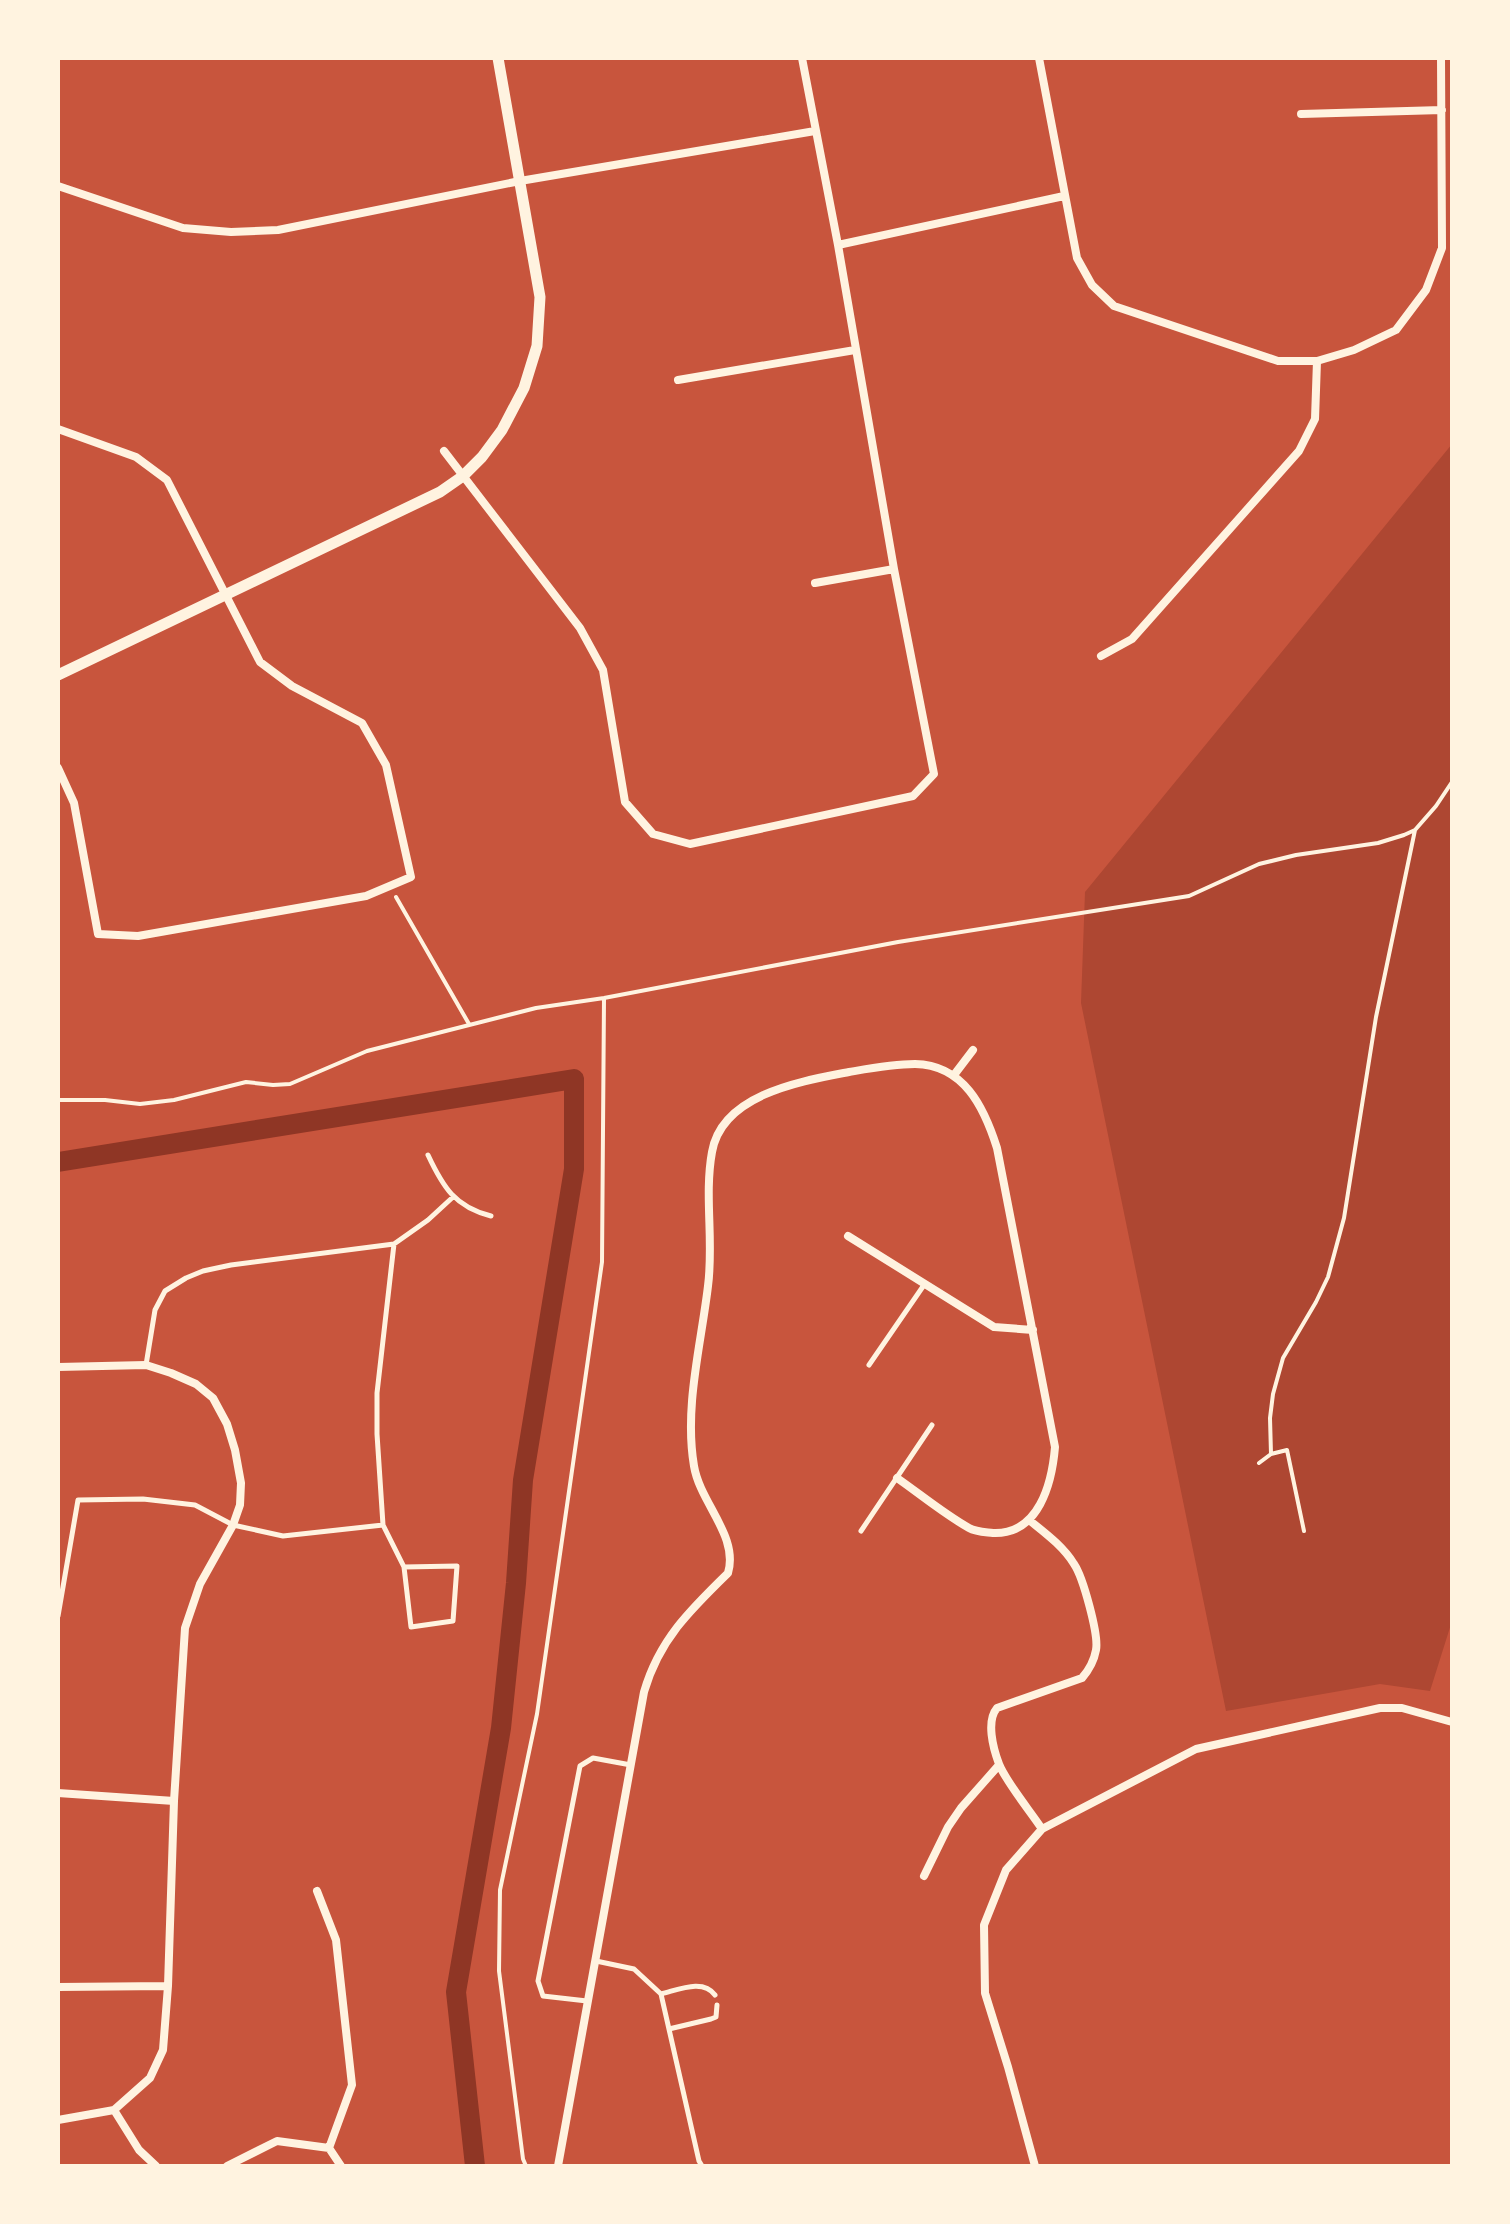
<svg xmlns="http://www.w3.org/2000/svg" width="1510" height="2224" viewBox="0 0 1510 2224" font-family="'Work Sans',sans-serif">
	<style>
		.green { fill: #ae4732 }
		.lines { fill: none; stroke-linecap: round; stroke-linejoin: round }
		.canal { stroke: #8f3625; stroke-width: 20 }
		.path { stroke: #fff3e0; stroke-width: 4 }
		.service { stroke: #fff3e0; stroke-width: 5 }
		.minor { stroke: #fff3e0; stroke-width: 8 }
		.tertiary { stroke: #fff3e0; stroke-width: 11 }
	</style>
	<rect width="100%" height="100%" fill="#c8553d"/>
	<path class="green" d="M1452 444V1621L1430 1691 1380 1684 1226 1711 1081 1003 1085 892Z"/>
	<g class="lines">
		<path class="canal" d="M58 1162 574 1079V1169L523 1480 516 1583 501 1728 456 1992 475 2166"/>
		<path class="path" d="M396 897 469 1024
			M58 1100H105L140 1104 174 1100 246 1082 273 1085 290 1084 367 1051 536 1008 604 998 898 942 1189 896 1259 864 1296 855 1378 843 1404 835 1415 830 1436 806 1452 782
			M1259 1463 1271 1454
			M1304 1531 1287 1450 1271 1454 1270 1418 1273 1394 1283 1358 1316 1302 1328 1277 1344 1218 1376 1017 1415 830
			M526 2166 523 2159 499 1971 500 1890 537 1714 602 1262 604 999"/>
		<path class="service" d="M428 1155C443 1187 455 1207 491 1216
			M394 1244 377 1393V1434L383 1525 404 1567 411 1627 453 1621 457 1566 404 1567
			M146 1365 155 1310 165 1291 186 1278 203 1271 231 1265 394 1244 428 1220 453 1197
			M869 1365 924 1285
			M861 1531 932 1425
			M58 1616 78 1500 143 1499 195 1505 233 1525 283 1536 383 1525
			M596 1961 634 1969 661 1994 699 2161 702 2166
			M661 1994C678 1990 703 1978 715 1995
			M587 2001 543 1996 538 1981 580 1766 593 1758 631 1765
			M669 2029 711 2019 716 2017 717 2005"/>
		<path class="minor" d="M1039 58 1077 258 1092 285 1114 306 1278 361H1317L1354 350 1396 330 1426 290 1442 248 1441 58
			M1301 114 1442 110
			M58 186 183 228 231 232 278 230 520 181 815 131
			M838 245 1064 196
			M678 380 855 350
			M58 429 136 457 167 480 260 662 292 686 362 723 386 765 411 877 366 896 138 936 98 934 74 803 58 768
			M444 451 580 628 603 670 625 802 653 834 690 844 913 796 934 774 894 569 838 245 802 58
			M815 583 894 569
			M1101 656 1132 639 1299 451 1315 419 1317 361
			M954 1075 973 1050
			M848 1236 994 1327 1033 1330
			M58 1367 146 1365 171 1373 196 1384 213 1398 227 1424 235 1450 241 1483 240 1505 233 1525 200 1584 185 1628 174 1801 168 1986 163 2050 150 2078 114 2110
			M1029 1520C1045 1533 1063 1546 1074 1564 1083 1577 1099 1635 1096 1650 1094 1661 1089 1670 1082 1678L997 1708C986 1721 993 1748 999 1764 1006 1782 1031 1812 1042 1829
			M58 1793 174 1801
			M924 1876 948 1827 961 1808 999 1765
			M317 1891 336 1940 352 2085 329 2148 341 2166
			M58 1987 168 1986
			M114 2110 139 2150 156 2166
			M58 2120 114 2110
			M227 2166 277 2141 329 2148
			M558 2166 644 1692C659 1640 690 1610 728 1573 739 1536 700 1503 694 1466 684 1407 701 1345 708 1286 714 1241 704 1196 712 1152 722 1094 802 1081 849 1072 872 1068 893 1064 915 1064 964 1065 984 1107 997 1148L1055 1447C1052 1483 1039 1535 993 1533 985 1532 976 1532 969 1528 944 1514 920 1494 897 1478
			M1035 2166 1008 2067 985 1993 984 1925 1006 1870 1042 1829 1196 1749 1380 1708H1402L1452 1722"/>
		<path class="tertiary" d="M58 675 440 492 463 476 482 457 502 430 524 388 537 346 540 297 498 58"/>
	</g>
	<rect width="1510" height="2224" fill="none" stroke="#fff3e0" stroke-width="120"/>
</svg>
